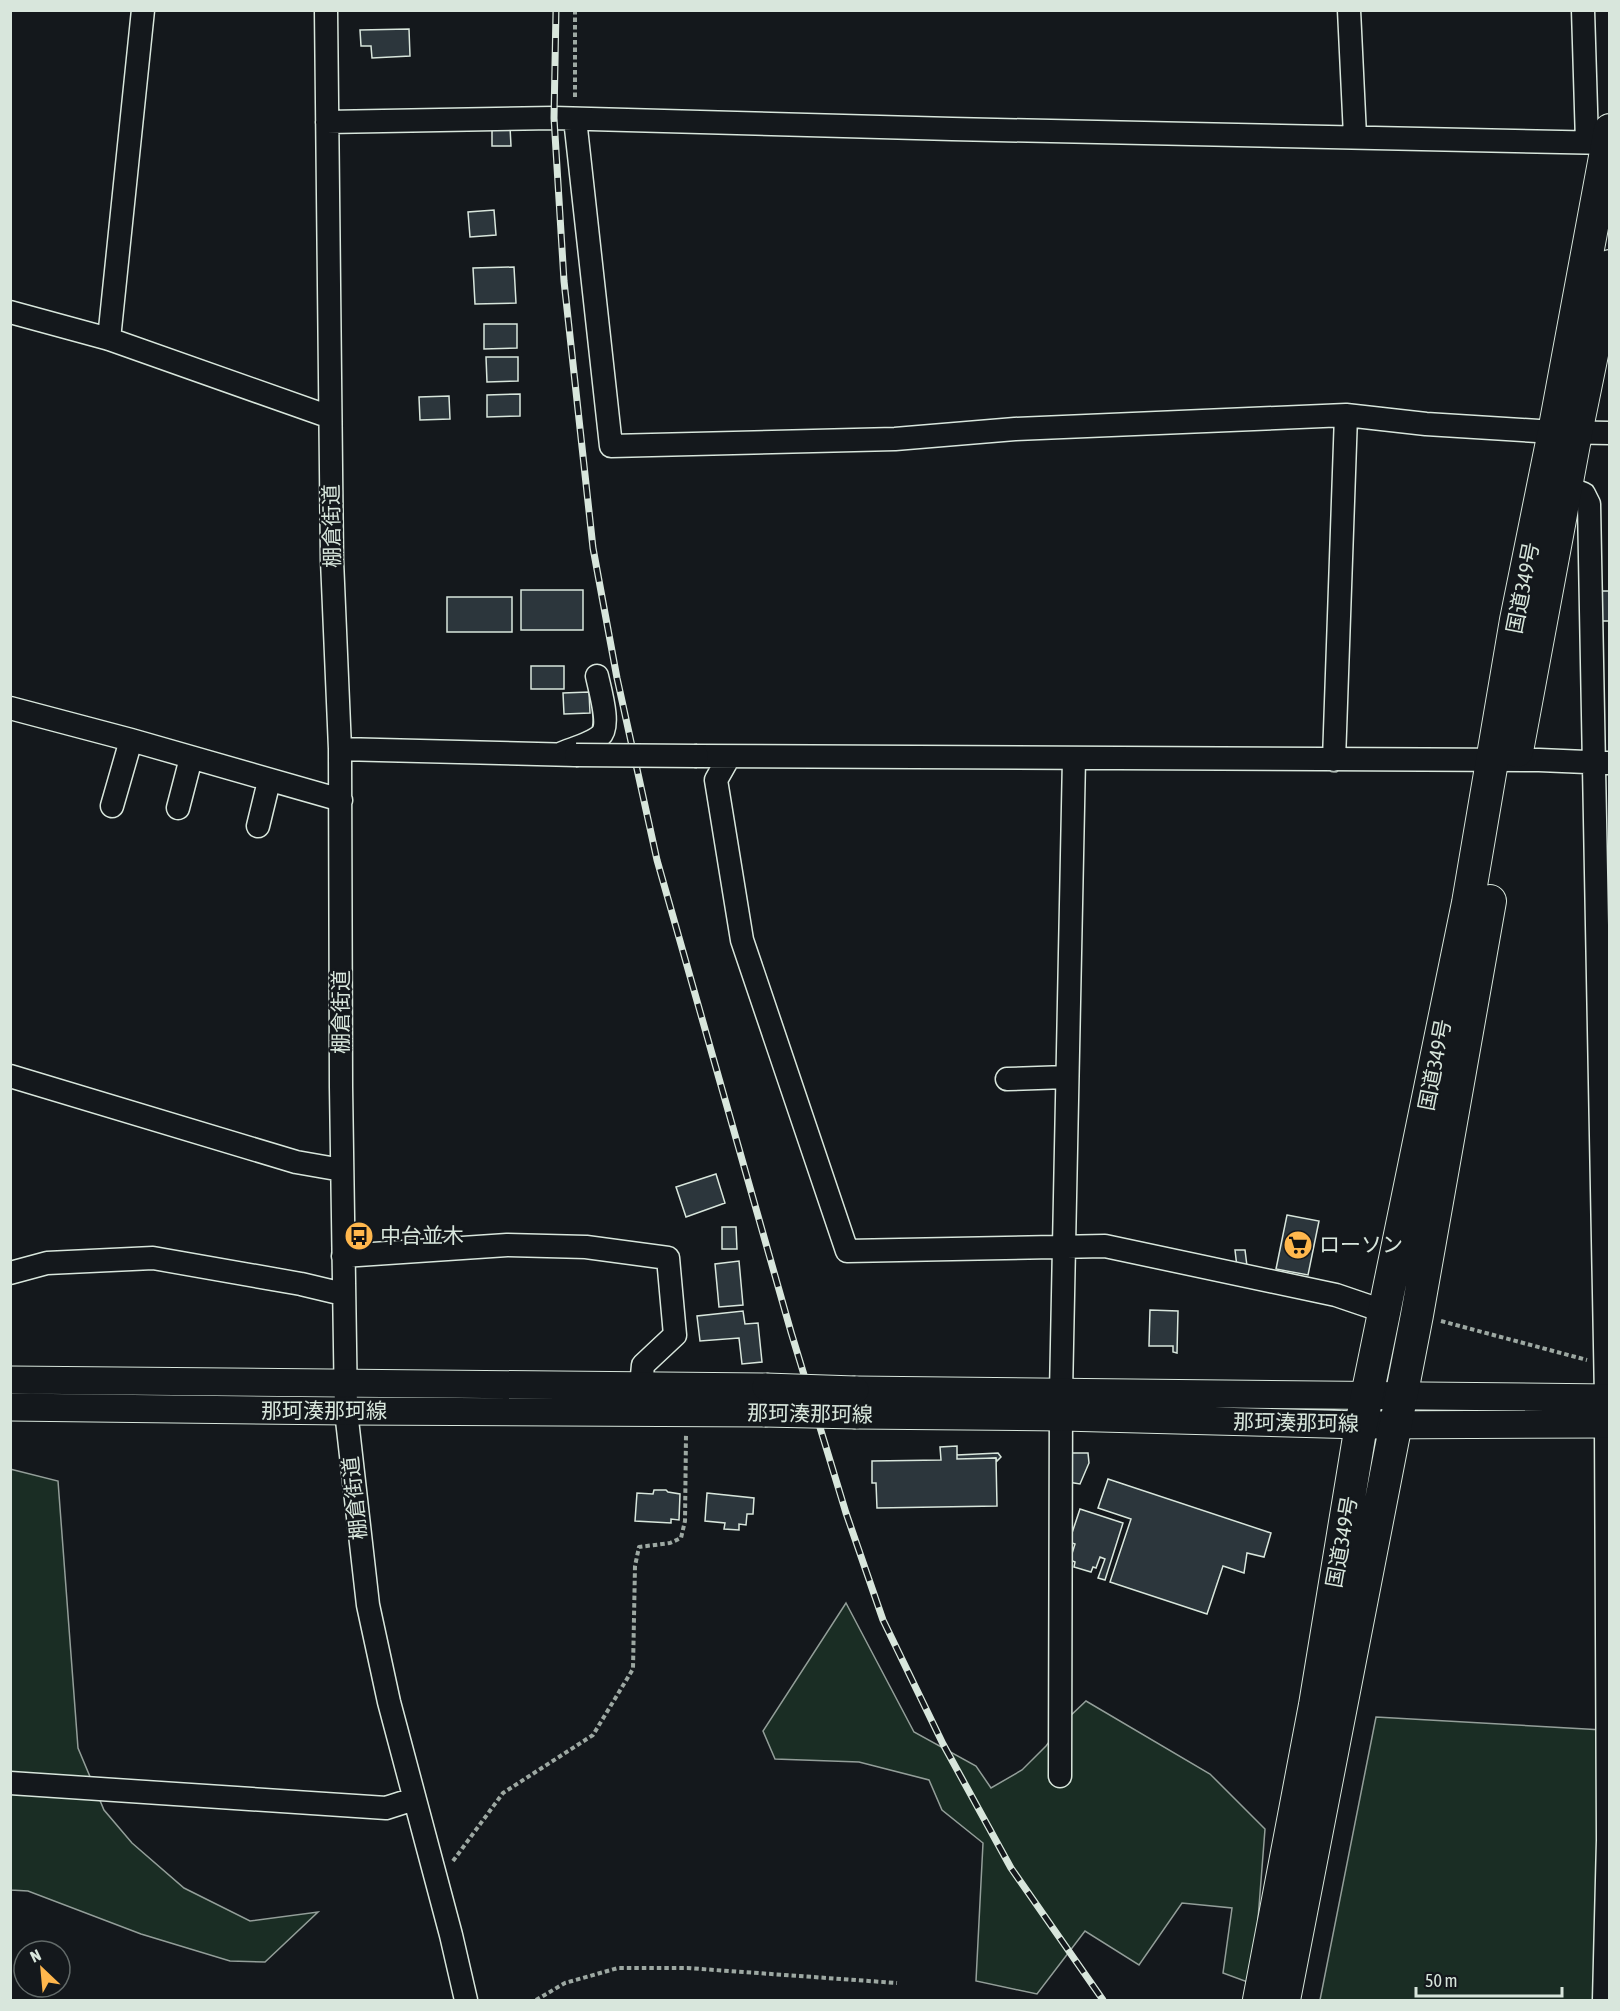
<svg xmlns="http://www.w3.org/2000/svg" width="1620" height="2011" viewBox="0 0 1620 2011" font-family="'Asap Condensed','Noto Sans JP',sans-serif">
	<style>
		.green { fill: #1a2d24; stroke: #939e99; stroke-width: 1.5 }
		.building { fill: #2c363c; stroke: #d8e6dc; stroke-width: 1.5 }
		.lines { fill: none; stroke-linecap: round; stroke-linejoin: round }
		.minor-casing { stroke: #d8e6dc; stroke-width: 25 }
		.major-casing { stroke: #d8e6dc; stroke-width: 29 }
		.highway-casing { stroke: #d8e6dc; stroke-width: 34 }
		.path { stroke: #9da8a2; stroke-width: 4; stroke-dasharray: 4.5 3; stroke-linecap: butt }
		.minor { stroke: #14181c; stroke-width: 22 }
		.major { stroke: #14181c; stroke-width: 27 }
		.highway { stroke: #14181c; stroke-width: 32 }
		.rail-casing { stroke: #d8e6dc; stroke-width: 7 }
		.rail { stroke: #14181c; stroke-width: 4.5; stroke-dasharray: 14; stroke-linecap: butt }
		.minor-bridge-casing { stroke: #d8e6dc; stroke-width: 25; stroke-linecap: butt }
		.major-bridge-casing { stroke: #d8e6dc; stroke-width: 29; stroke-linecap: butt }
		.minor-bridge { stroke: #14181c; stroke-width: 22 }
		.major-bridge { stroke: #14181c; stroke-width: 27 }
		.labels { text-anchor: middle; stroke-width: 4.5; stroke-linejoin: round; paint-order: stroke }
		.street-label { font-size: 21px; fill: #d8e6dc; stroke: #14181c }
		.poi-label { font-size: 21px; fill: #d8e6dc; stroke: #14181c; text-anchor: start }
	</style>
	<rect width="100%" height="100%" fill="#14181c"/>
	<path class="green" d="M10 1469 58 1481 78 1748 104 1810 132 1843 184 1888 250 1921 318 1912 265 1962 230 1961 141 1934 28 1891 11 1890Z
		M846 1603 914 1732 976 1766 991 1788 1022 1770 1046 1746 1067 1719 1086 1701 1210 1774 1265 1829 1253 1984 1223 1973 1232 1908 1182 1903 1139 1965 1085 1931 1037 1994 976 1981 983 1843 942 1810 929 1780 859 1762 775 1759 763 1731Z
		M1376 1717 1603 1730 1609 2000H1320Z"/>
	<path class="building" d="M409 29 410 56 372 58 371 46H361L360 30Z
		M510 127 511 146H492V128Z
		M494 210 496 235 470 237 468 212Z
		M514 267 516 303 475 304 473 268Z
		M484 324H517V348L484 349Z
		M486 357H518V381L487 382Z
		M520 394V416L487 417V395Z
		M449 396 450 419 420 420 419 397Z
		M521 590H583V630H521Z
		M1600 591H1610V621H1601Z
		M447 597H512V632H447Z
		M531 666H564V689H531Z
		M589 692 590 713 564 714 563 693Z
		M716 1174 725 1203 686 1217 676 1187Z
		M1287 1215 1319 1221 1308 1275 1276 1269Z
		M722 1227H736L737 1249H722Z
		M1235 1250H1245L1247 1266 1237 1267Z
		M739 1261 743 1305 719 1307 715 1264Z
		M1150 1310 1178 1311 1177 1353 1173 1352V1346H1149Z
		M743 1311 745 1324 758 1323 762 1362 742 1364 739 1338 700 1341 697 1316Z
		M957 1446V1459L996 1458 997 1506 877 1508 876 1483H872V1461L941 1460 940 1447Z
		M998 1453 1001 1457 997 1461 996 1458 957 1459V1455Z
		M1069 1453H1088L1089 1463 1080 1484 1068 1482Z
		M1108 1479 1271 1533 1264 1557 1247 1553 1244 1573 1223 1566 1207 1614 1110 1582 1131 1519 1098 1508Z
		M654 1490H666L668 1492 680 1494 679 1520 671 1519V1523L635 1521 637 1493 653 1494Z
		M707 1493 754 1498 753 1514H747L746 1525 739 1524V1530L724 1529 725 1523 705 1521Z
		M1080 1509 1123 1523 1105 1580 1098 1578 1105 1559 1100 1557 1096 1568 1093 1567 1091 1572 1074 1567 1075 1562 1070 1560 1075 1544 1069 1542Z"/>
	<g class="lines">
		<g class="minor-casing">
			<path id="minor" d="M326 10 332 560 340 749 341 1087 346 1411 368 1605 389 1702 451 1935 466 2000
				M1349 10 1355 136
				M1583 10 1587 142
				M575 119 611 446 895 439 1015 429 1346 415 1426 424 1554 432 1610 433
				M327 122 554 118 952 129 1610 143
				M10 312 109 339 330 417
				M109 339 143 10
				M1566 487 1584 494 1589 504C1597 802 1598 1100 1606 1398
				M10 708 131 740 341 800
				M340 749 576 755
				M560 754C571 749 591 744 600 736 611 727 600 690 597 676
				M697 756 1539 760 1610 763
				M729 757 716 780 742 940 847 1251 1105 1246 1336 1295 1386 1312
				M1334 760 1346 415
				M112 806 131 740
				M178 808 191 758
				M258 826 269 781
				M10 1076 296 1162 342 1170
				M1007 1079 1067 1077
				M343 1256 507 1245 586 1247 668 1258 675 1335 643 1365 641 1386
				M10 1273 47 1263 153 1258 301 1284 343 1294
				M1060 1776 1061 1393 1074 758
				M10 1783 386 1808 414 1799
				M1604 2000 1608 1840 1606 1424"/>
		</g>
		<g class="major-casing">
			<path id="major" d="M10 1380 766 1387
				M855 1390C1106 1394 1358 1393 1610 1398
				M10 1407 346 1411 765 1413
				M856 1415 1062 1417 1361 1425 1610 1424"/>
		</g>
		<g class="highway-casing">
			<path id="highway" d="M1517 751 1576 433 1610 266
				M1259 2000 1315 1705 1361 1425 1468 903 1516 620 1554 432 1610 130
				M1284 2000 1417 1315 1490 901"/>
		</g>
		<path class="path" d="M575 10V100
			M1441 1321 1587 1360
			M453 1861 503 1793 593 1735 633 1669 635 1566 639 1547 670 1543 681 1538 685 1521 686 1435
			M536 2000 565 1983 618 1968H687L897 1983"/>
		<use href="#minor" class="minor"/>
		<use href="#major" class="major"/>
		<use href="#highway" class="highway"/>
		<g class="rail-casing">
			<path id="rail" d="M556 10 554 118 564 281 593 548 617 678 657 860 791 1332 846 1513 883 1620 943 1744 1011 1868 1103 2000"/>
		</g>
		<use href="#rail" class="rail"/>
		<g class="minor-bridge-casing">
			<path id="minor-bridge" d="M576 755 697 756"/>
		</g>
		<g class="major-bridge-casing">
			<path id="major-bridge" d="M766 1387 855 1390
				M765 1413 856 1415"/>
		</g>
		<use href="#minor-bridge" class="minor-bridge"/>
		<use href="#major-bridge" class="major-bridge"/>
	</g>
	<defs>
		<g id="bus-disc" transform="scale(1.5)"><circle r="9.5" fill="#ffb74d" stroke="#14181c"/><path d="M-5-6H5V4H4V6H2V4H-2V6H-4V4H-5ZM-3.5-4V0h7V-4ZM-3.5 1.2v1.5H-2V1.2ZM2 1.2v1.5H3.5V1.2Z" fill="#111"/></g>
		<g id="supermarket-disc" transform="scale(1.5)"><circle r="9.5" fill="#ffb74d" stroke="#14181c"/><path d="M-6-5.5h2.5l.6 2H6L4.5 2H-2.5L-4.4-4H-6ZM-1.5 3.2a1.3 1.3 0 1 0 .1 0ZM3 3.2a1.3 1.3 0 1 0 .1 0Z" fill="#111"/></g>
	</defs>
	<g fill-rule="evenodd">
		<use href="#bus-disc" x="359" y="1236"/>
		<use href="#supermarket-disc" x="1298" y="1245"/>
	</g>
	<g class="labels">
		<g class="street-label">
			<text transform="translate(332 526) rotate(-91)" y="7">棚倉街道</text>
			<text transform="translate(1523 588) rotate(-79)" y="7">国道349号</text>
			<text transform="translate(341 1012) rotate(-90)" y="7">棚倉街道</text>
			<text transform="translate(1435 1065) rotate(-79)" y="7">国道349号</text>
			<text x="324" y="1418">那珂湊那珂線</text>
			<text transform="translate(810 1414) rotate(1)" y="7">那珂湊那珂線</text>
			<text transform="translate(1296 1423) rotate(1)" y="7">那珂湊那珂線</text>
			<text transform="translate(355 1498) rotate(-96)" y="7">棚倉街道</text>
			<text transform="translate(1342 1542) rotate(-80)" y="7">国道349号</text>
		</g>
		<g class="poi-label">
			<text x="380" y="1243">中台並木</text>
			<text x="1319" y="1252">ローソン</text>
		</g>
	</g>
	<rect width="1620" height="2011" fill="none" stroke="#d8e6dc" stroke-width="24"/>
	<g transform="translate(42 1969) rotate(334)"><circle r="28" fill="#14181c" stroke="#626a69" stroke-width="1.5"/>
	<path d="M0-4.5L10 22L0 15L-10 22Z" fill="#ffb74d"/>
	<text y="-9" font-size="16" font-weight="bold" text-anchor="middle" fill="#d8e6dc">N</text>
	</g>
	<path d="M1416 1987v9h146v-9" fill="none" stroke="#d8e6dc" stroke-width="3"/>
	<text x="1425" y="1987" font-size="18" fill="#d8e6dc" stroke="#14181c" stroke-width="4.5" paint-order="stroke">50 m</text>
</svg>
